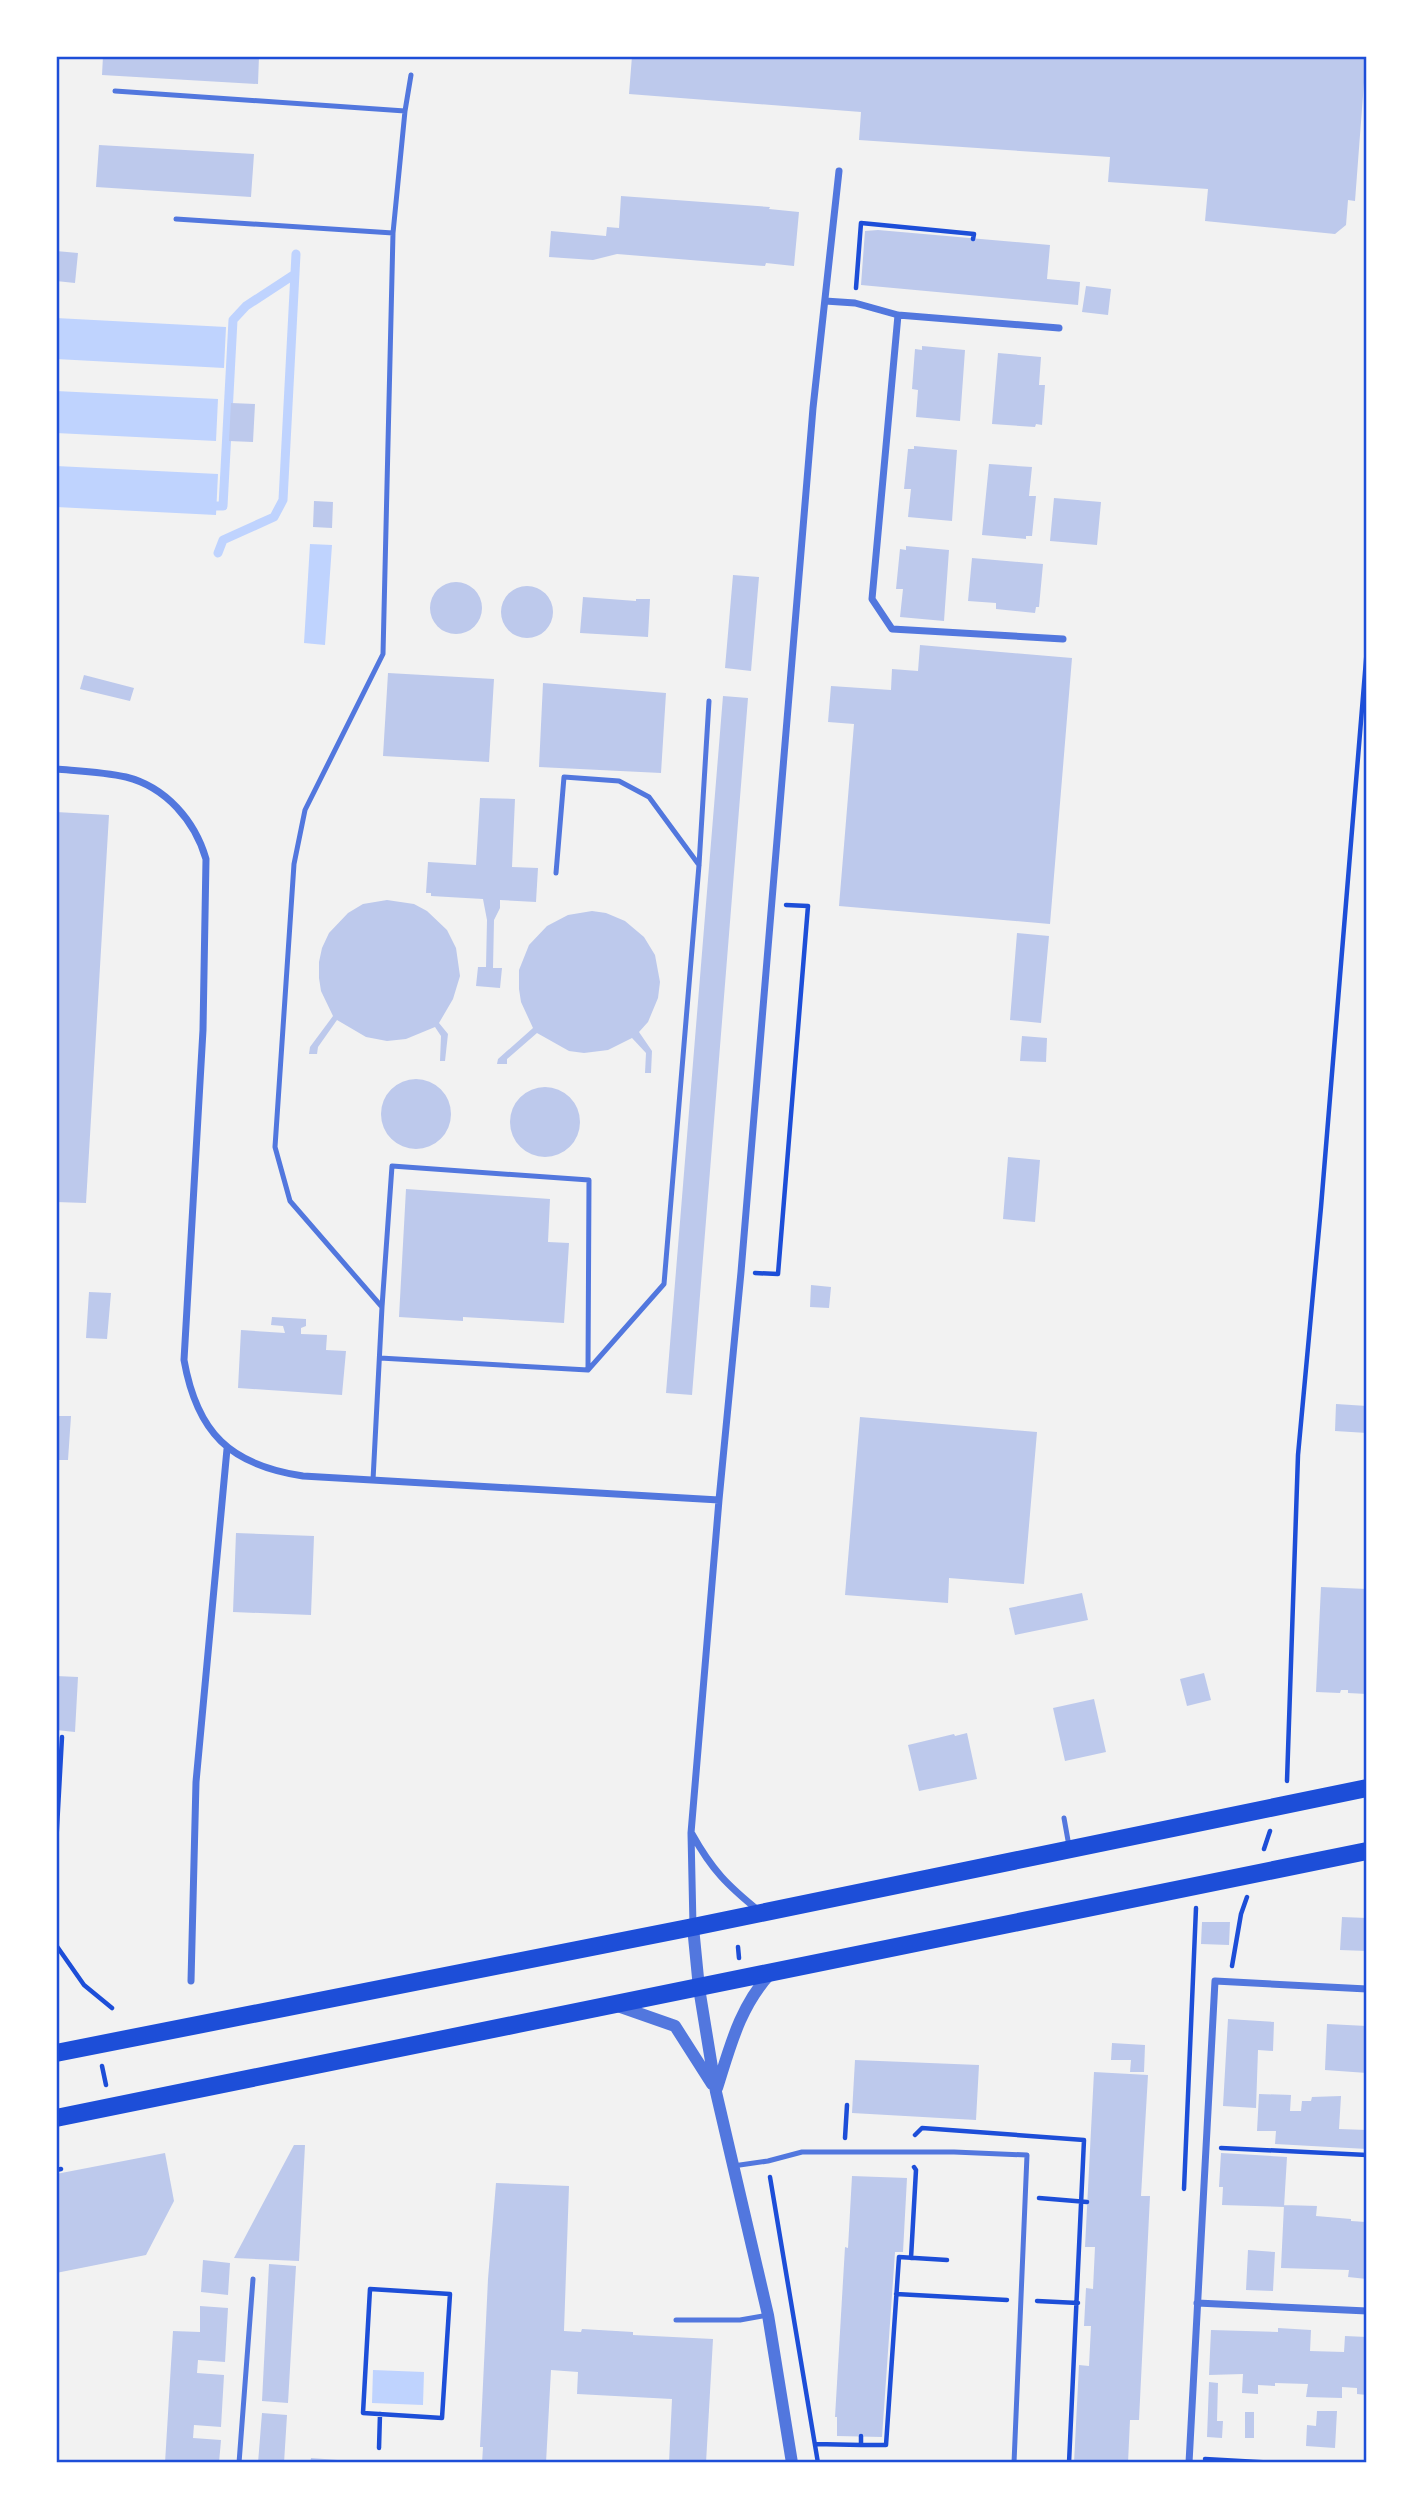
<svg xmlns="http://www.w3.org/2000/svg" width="1423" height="2519" viewBox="0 0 1423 2519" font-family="'Archivo Narrow',sans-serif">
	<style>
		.water { fill: #bfd3fe }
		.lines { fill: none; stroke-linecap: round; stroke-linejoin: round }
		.stream { stroke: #bfd3fe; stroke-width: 9 }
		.building { fill: #bdc9ec }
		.path { stroke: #1d4ed8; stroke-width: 4.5 }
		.service { stroke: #5277de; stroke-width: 5 }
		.minor { stroke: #5277de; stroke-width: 7 }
		.tertiary { stroke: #5277de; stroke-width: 12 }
		.primary { stroke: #1d4ed8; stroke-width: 18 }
		.neatline { fill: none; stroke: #1d4ed8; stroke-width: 2.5 }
	</style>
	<rect width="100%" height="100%" fill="#f2f2f2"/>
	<path class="water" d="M56 318 226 327 224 368 56 359Z
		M56 391 218 399 216 441 56 433Z
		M56 466 218 474 216 515 56 507Z
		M310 544 332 545 325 645 304 643Z
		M373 2370 424 2372 423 2405 372 2403Z"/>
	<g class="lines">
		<path class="stream" d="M216 506H223L233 320 246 306 295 274
			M218 553 223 540 274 517 283 500 296 254"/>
	</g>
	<path class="building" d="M103 56H259L258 84 102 75Z
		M632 56H1366L1355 201 1348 200 1346 225 1335 234 1205 221 1208 189 1108 182 1110 157 859 140 861 112 629 94Z
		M99 145 254 154 251 197 96 187Z
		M621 196 770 207 769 209 799 212 794 266 766 263 765 266 617 254 593 260 549 257 551 231 606 236 607 227 619 228Z
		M878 230 1050 245 1047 279 1080 282 1078 305 861 285 865 231Z
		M56 251 78 253 75 283 56 281Z
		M1086 286 1111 289 1108 315 1082 312Z
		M922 346 965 350 960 421 916 417 918 390 912 389 915 349 922 350Z
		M998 353 1041 357 1039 385H1045L1042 425 1036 424 1035 427 992 424Z
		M231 403 255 404 253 442 229 441Z
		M914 446 957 450 952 521 908 517 911 489H904L908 449H914Z
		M989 464 1032 467 1029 496H1036L1032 536H1026V539L982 535Z
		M1054 498 1101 502 1097 545 1050 541Z
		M314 501 333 502 332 528 313 527Z
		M906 546 949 550 944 621 900 617 903 589H896L900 549 906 550Z
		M972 558 1043 564 1039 607H1036L1035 613 996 609V603L968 601Z
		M733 575 759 577 751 671 725 668Z
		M430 608a26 26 0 1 1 52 0a26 26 0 1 1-52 0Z
		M501 612a26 26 0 1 1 52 0a26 26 0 1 1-52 0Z
		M583 597 636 601V599H650L648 637 580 633Z
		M920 645 1072 658 1050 924 839 906 854 724 828 722 831 686 891 690 892 669 918 671Z
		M388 673 494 679 489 762 383 756Z
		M84 675 134 688 130 701 80 689Z
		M543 683 666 693 661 773 539 767Z
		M723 696 748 698 692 1395 666 1393Z
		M480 798 515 799 512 867 538 868 536 902 500 900V908L494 920 493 968H502L500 988 476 986 478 967H486L487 920 483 899 431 896V893H426L428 862 476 865Z
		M56 812 109 815 86 1203 56 1202Z
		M387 900 414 904 427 911 447 930 456 948 460 976 453 999 439 1023 448 1034 445 1061H440L441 1036 435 1027 406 1039 387 1041 366 1037 337 1020 318 1047 317 1054H309L310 1047 333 1016 321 991 319 978V962L322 948 329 933 348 913 363 904Z
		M592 911 606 913 625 921 644 937 655 955 660 982 658 998 648 1022 639 1032 652 1051 651 1073H645L646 1053 632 1038 608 1050 584 1053 569 1051 537 1033 507 1059V1064H497L498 1059 533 1028 521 1002 519 989V970L529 945 547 926 568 915Z
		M1017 933 1049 936 1041 1023 1010 1020Z
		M1022 1036 1047 1038 1046 1062 1020 1061Z
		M381 1114a35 35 0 1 1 70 0a35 35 0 1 1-70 0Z
		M510 1122a35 35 0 1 1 70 0a35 35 0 1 1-70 0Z
		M1008 1157 1040 1160 1035 1222 1003 1219Z
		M406 1189 550 1199 548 1242 569 1243 564 1323 463 1317V1321L399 1317Z
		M811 1285 831 1287 829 1308 810 1307Z
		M89 1292 111 1293 107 1339 86 1338Z
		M272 1317 306 1319V1326L301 1328V1334L327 1335 326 1350 346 1351 342 1395 238 1388 241 1330 285 1333 283 1326 271 1325Z
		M1336 1404 1367 1406V1433L1335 1431Z
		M56 1416H71L68 1460H56Z
		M860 1417 1037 1432 1024 1584 949 1578 948 1603 845 1595Z
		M236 1533 314 1536 311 1615 233 1612Z
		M1321 1587 1367 1589V1694L1348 1693V1690H1341L1340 1693 1316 1692Z
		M1082 1593 1088 1620 1015 1635 1009 1608Z
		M1204 1673 1211 1700 1187 1706 1180 1679Z
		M56 1676 78 1677 75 1732 56 1730Z
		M1094 1699 1106 1752 1065 1761 1053 1708Z
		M967 1733 977 1779 919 1791 908 1745 954 1734 955 1736Z
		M1342 1917 1367 1918V1951L1340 1950Z
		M1202 1922H1230L1229 1945 1201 1944Z
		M1228 2019 1274 2022 1273 2051 1258 2050 1256 2108 1223 2106Z
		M1327 2024 1367 2026V2073L1325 2070Z
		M1112 2043 1145 2045 1144 2072H1130L1131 2060H1111Z
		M855 2060 979 2065 976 2120 852 2113Z
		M1094 2072 1148 2075 1141 2196H1150L1139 2420H1130L1128 2463H1074L1079 2365 1089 2366 1091 2326H1084L1086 2288 1093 2289 1095 2247H1085Z
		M1259 2094 1291 2095 1290 2111H1301L1302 2101H1311L1312 2097 1341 2096 1339 2129 1367 2130V2149L1275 2144 1276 2131H1257Z
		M294 2145H305L299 2261 234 2258Z
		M165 2153 174 2201 146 2255 56 2273V2174Z
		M1221 2153 1287 2157 1284 2207 1222 2205 1223 2187H1219Z
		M852 2176 907 2178 903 2252H895L882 2437 837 2436V2417H835L845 2247 848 2248Z
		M496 2183 569 2186 564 2331 581 2332 582 2329 633 2332V2335L713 2339 706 2463H669L672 2399 577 2394 578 2372 551 2370 546 2463H482L483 2447H480L488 2279Z
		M1284 2205 1317 2206 1316 2216 1351 2219V2221L1366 2222 1367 2279 1348 2277 1349 2270 1281 2268Z
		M1248 2250 1275 2252 1273 2291 1246 2290Z
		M203 2260 230 2263 228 2295 201 2292Z
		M269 2264 296 2266 288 2403 262 2401Z
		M200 2306 228 2308 225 2362 198 2360 197 2373 224 2375 221 2427 194 2425 193 2438 221 2440 219 2463H165L173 2331 200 2332Z
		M1278 2328 1311 2330 1310 2351 1344 2352 1345 2336 1367 2337V2395L1357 2394V2388L1342 2387V2398L1306 2397 1308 2384 1275 2383V2386L1258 2385V2394L1242 2393 1243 2374 1209 2375 1211 2330 1278 2332Z
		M1209 2382 1218 2383 1217 2421H1223L1222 2438 1207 2437Z
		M1317 2411H1337L1335 2448 1306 2446 1307 2425 1316 2426Z
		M1245 2412H1254V2438H1245Z
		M262 2413 287 2415 284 2463H258Z
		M311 2458 351 2461V2463H310Z"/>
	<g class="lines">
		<path class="path" d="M856 288 861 223 974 234 973 239
			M755 1273 778 1274 808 906 786 905
			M1287 1781 1298 1455 1321 1207 1367 648
			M56 1846 62 1737
			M1264 1849 1270 1831
			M56 1945 84 1985 112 2008
			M738 1947 739 1958
			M1232 1966 1241 1914 1247 1897
			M102 2066 106 2085
			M915 2135 922 2128 1084 2140 1069 2463
			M845 2138 847 2105
			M1221 2148 1367 2155
			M56 2170 61 2169
			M770 2177 818 2463
			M1184 2189 1196 1908
			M1039 2198 1087 2202
			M911 2258 916 2170 914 2167
			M370 2289 450 2294 442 2418 363 2413Z
			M896 2294 1007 2300
			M1037 2301 1078 2303
			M815 2444 861 2445V2436
			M861 2445H886L899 2257 947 2260
			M379 2448 380 2414
			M1205 2459 1278 2463"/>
		<path class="service" d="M115 91 405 111
			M176 219 393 233
			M556 873 564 777 619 781 649 797 699 865
			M382 1307 392 1166 589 1180 588 1370
			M380 1358 588 1370 664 1284 699 865 709 701
			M373 1480 382 1307 290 1201 275 1147 294 864 305 810 383 654 393 233 405 111 411 75
			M1064 1818 1069 1846
			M733 2166 768 2161 802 2152H954L1027 2155 1014 2463
			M676 2320H740L768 2315
			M239 2463 253 2279"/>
		<path class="minor" d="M825 301 855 303 898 315 1059 328
			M898 315 872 599 892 629 1063 639
			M56 769C79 771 104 772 126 777 166 787 195 821 206 859L203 1030 184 1360C197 1433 230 1465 303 1476L719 1500
			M692 1834C712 1870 727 1885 759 1911
			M693 1926 691 1833 719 1500 741 1272 813 408 839 171
			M191 1981 196 1782 227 1449
			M1197 2303 1367 2311
			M1189 2463 1215 1981 1367 1989"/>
		<path class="tertiary" d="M693 1927 699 1988 716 2092 768 2315 792 2463
			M615 2005 675 2026 712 2084
			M717 2088C730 2047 740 2006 770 1974"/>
		<path class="primary" d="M56 2053 693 1927 1367 1788
			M56 2118 1367 1851"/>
	</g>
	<rect width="1423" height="2519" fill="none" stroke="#ffffff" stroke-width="116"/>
	<rect x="58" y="58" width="1307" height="2403" class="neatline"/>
</svg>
